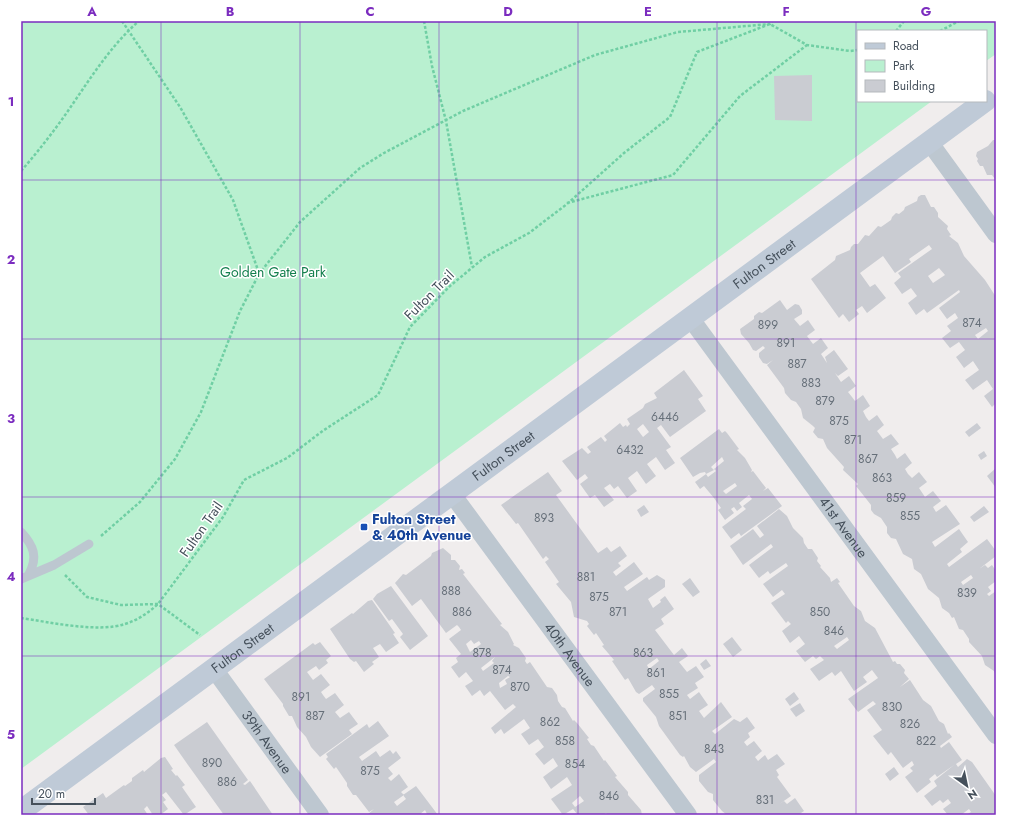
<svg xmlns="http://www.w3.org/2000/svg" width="1017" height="836" viewBox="0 0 1017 836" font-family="Jost,sans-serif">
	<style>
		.green { fill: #b9f0d0 }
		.building { fill: #caccd2; fill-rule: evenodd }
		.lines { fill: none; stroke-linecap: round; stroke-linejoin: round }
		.path { stroke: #70cfa4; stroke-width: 2.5; stroke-dasharray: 3 2; stroke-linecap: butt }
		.service { stroke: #bdc7d0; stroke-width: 9 }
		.minor { stroke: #bdc7d0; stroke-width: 18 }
		.secondary { stroke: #bfcad7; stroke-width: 22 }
		.grid { fill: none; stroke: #7b2cbf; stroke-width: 1; stroke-opacity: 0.55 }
		.transit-dot { fill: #1a4fb4; stroke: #fff; stroke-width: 1.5 }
		.labels { text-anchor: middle; stroke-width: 3; stroke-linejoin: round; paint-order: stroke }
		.number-label { font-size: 12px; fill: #666f79 }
		.street-label { font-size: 14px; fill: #45505b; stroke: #fff }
		.park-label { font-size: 14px; fill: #137f4d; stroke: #fff }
		.transit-label { font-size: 14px; font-weight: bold; fill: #164399; stroke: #fff; text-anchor: start }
		.neatline { fill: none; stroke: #7b2cbf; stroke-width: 1.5 }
		.grid-label { font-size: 13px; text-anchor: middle; font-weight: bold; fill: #7b2cbf }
	</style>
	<rect width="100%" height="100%" fill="#f0eded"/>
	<path class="green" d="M21 21H996V54L986 61V31H858V101H932L21 769Z"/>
	<path class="building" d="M812 75V121L775 120 774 76Z
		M993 140H996V185L995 179 992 175H987L983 166H980L977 161 978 159 976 156 977 152 988 146Z
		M921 195H925L931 207H934L938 213V217L948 226 947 229 951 235 949 236 958 243 964 256 985 280 996 297V403L992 407 984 396 993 389 987 380 973 390 965 380 979 370 973 361 964 368 956 357 965 350 959 342 950 348 942 338 951 331 947 326 958 318 955 313 947 319 939 308 960 292 959 290 927 313 924 309 916 315 908 303 917 296 911 288 902 294 894 283 901 277 898 273 932 249 929 245 909 259 911 262 895 273 883 256 860 273 870 287 875 284 886 298 867 313 862 306 856 310 859 314 849 322 843 314 839 318 811 279 835 260 836 256 850 250 851 247 854 244H858L865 235 869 236 878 226 881 227 891 220 892 217 896 213 899 214 904 210 905 207 917 201 918 197ZM939 268 945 275 933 283 928 276ZM986 328 988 331 978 339 975 335Z
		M780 300 787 310 795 304 799 305 802 310V314L794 319 800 326 808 320 815 330 807 336 813 344 821 338 828 348 821 354 827 363 825 357 834 350 848 369 838 376 835 373 841 382 849 376 856 386 848 392 852 397 855 401 863 395 870 406 863 411 866 417 869 421 877 415 884 425 877 431 880 435 860 450 880 435 883 439 891 434 899 444 891 449 895 455 897 459 905 453 912 463 905 469 908 474 912 478 919 472 927 482 919 488 925 497 933 491 941 501 933 507 936 512 946 505 960 524 932 542 935 547 959 529 968 542 960 549 962 552 947 564 949 567 987 539 996 551V556L979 569 985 565 988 568 992 565 996 571V581L988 587 991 591 987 594 989 596 996 591V676L994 671 985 665 982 656 969 642V639L963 630 959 629 954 617 952 618 949 613 942 608 939 598 928 589 921 574 914 569 912 559 903 554 896 539 891 538 887 533V527L881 518 874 514 871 510V505L856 486 858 484 843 470 844 467 827 448 823 439 818 438 813 432 815 428 813 426 803 418 801 409 796 402 791 400 785 393 784 388 767 365 773 360 767 364 763 363 759 357V353L765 348 763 346 756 351 753 350 749 343 741 334 740 329 754 319V316L759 312 762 313ZM971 575 973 578 963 585 961 582Z
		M684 370 703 396 698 399 706 411 670 437 661 425 657 428 671 447 666 450 675 463 665 470 656 457 647 464 656 476 646 484 637 471 628 478 637 491 627 498 618 486 614 489 610 484 604 488 614 500 604 507 595 495 590 498 580 484 588 478 585 474 577 480 562 461 582 448 588 454 591 452 587 447 601 437 605 442 607 440 604 436 620 423 623 427 626 425 627 427 630 424 627 419 643 408 645 404 657 398 654 393ZM643 424 649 432 643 437 637 429Z
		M977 423 981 428 969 437 965 432Z
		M719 429 722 433 725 431 727 433 739 449 737 450 745 458 752 470 751 472 753 471 766 488 763 491 768 488 782 506 741 536 739 533 731 539 722 527 746 509 743 506 752 499 749 495 739 503 742 507 737 511 734 507 731 509 734 513 725 520 718 510 721 508 714 498 704 486 700 489 695 482 706 474 708 477 716 471 714 469 724 461 722 457 711 467 714 470 706 474 705 472 700 473 693 477 680 458ZM735 483 737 486 726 494 723 491Z
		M984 451 987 456 981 460 978 455Z
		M996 468V488L987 476Z
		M548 472 562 491 556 495 598 553 607 547 611 552 620 546 627 556 618 563 621 566 613 572 616 576 634 562 643 574 624 587 627 591 647 577 649 580 657 575 665 580V587L648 599 653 608 661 602 660 600 665 596 674 609 661 619 664 624 655 630 674 655 682 648 688 656 679 662 687 672 696 666 704 677 695 683 698 688 687 695 690 699 699 692 708 705 699 711 704 718 721 702 732 717 712 731 715 734 734 719 740 722 747 717 755 728 748 733 750 737 744 742 747 746 754 741 762 751 755 757 758 761 765 755 768 760 777 754 785 764 776 770 779 775 777 777 791 796 778 805 784 801 787 804 795 798 804 811 798 815H727L722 811 713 800V794L708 792 699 781V775L716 762 714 759 696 772 690 767 684 756 683 757 680 755 659 726 656 717 643 701V698L655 689 652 685 639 694 636 692 628 678 625 680 612 661 614 660 602 646 604 645 596 633 594 635 587 626 589 624 587 621 574 617 571 602 556 584 559 582 545 562 549 559 546 556 543 559 518 523 516 524 501 505ZM657 658 659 661 649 669 647 665Z
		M644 505 649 512 641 517 637 510Z
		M984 506 989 512 974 522 970 517Z
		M779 509 787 516 793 528 803 538 804 543 808 549H812L818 558 817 561 821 566 820 567 830 578 831 582 837 578 840 582 838 583 854 606 861 611 865 621 875 628 893 662 895 661 897 664H900L905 670 904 673 909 679 900 687 910 680 923 700 931 706 939 721 944 724 948 734 949 733 952 737 940 746 941 748 949 742 962 760 956 764 958 767 967 759 972 762 996 796V815H966L971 812 969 809 961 815H948L943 809 951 803 948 799 943 803 940 800 932 806 924 796 937 786 934 781 954 765 937 777 935 774 929 779 931 782 917 793 905 777 913 771 910 768 914 765 912 761 903 768 891 752 888 755 873 736 882 730 867 710 876 704 873 701 858 712 848 699 878 678 872 670 863 677 867 682 854 691 841 671 835 676 832 672 819 681 810 669 824 660 820 656 816 659 813 656 805 662 796 651 805 644 799 636 790 643 782 631 791 624 788 621 786 623 771 603 785 594 782 590 773 597 763 584 788 566 786 563 770 574 768 571 759 578 749 565 773 547 771 544 743 565 730 546 753 529 760 538 764 535 757 526ZM847 637 849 640 837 649 834 646Z
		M443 548 451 555V560H455L460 566 459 570 462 569 465 573 463 574 502 624 500 625 508 632 514 644 513 645 519 648 526 658 525 661 527 664 530 662 547 687 552 688 557 695 558 701 562 707 565 708 573 721 574 720 577 723 589 738 587 739 591 745 594 746 604 761 605 760 617 776 615 777 628 792V795L641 810 642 815H608L606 813 603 815H578L573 809 563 815 551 799 572 785 567 777 551 789 543 777 558 766 553 758 544 765 535 754 544 747 538 739 529 745 521 734 530 728 524 719 504 734 501 729 495 734 491 728 516 707 513 704 505 710 490 691 484 696 480 690 472 696 465 686 473 681 466 672 459 678 451 667 458 662 456 658 461 654 449 639 461 630 459 627 457 625 446 633 421 599 412 606 395 583 403 574 406 575 431 556 432 553ZM471 640 474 644 479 641 481 644 470 652 466 644ZM495 657 492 661 494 663 483 671 481 668ZM508 676 510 677 505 680 507 684 500 688 499 683ZM580 796 584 801 575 807 572 803Z
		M690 578 700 592 693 597 682 584Z
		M391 586 428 636 410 650 400 637 403 634 392 619 389 621 373 599 377 594Z
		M372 600 395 633 393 634 399 643 386 652 380 644 373 648 379 657 372 662 374 664 364 672 356 661 354 662 350 659 330 629 352 613 353 614 368 601Z
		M732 637 742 650 733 657 723 644Z
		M320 642 331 656 326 660 328 663 319 670 316 666 307 672 313 680 321 674 330 685 321 692 323 695 326 699 335 693 344 705 335 712 340 718 349 712 358 724 349 730 352 734 320 757 311 747 306 737 297 727 292 716H289L283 706V704L264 679 313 643 315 645Z
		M706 659 711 666 704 670 700 664Z
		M794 692 799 699 790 706 785 699Z
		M800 703 805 711 796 717 790 709Z
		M378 721 389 736 359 757 362 761 376 751 380 757 390 750 393 754 396 751 401 758 388 768 393 774 388 778 391 781 399 774 408 787 401 792 404 795 394 802 397 806 406 799 403 795 416 786 438 815H426L427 814 425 810 419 815H367L374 809 369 812 356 795H353L347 786V783L336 767 334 769 326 759 328 757 326 754 367 724 369 728Z
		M207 722 248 780 243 784 245 785 250 781 273 815H224L188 765 174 745Z
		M165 757 173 769 171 770 176 776 177 775 185 785 182 787 196 807 184 815 166 792 162 795 166 800 163 802 168 809 160 815H153L147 806 144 809 148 815H89L83 807 103 793 106 798 124 785 125 786 132 781V778L143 770 144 772 161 758Z
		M894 767 899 774 890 781 885 774Z"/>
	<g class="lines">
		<path class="path" d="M122 21 180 107 233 200 259 273
			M424 21 432 66 446 121 472 267
			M896 31 904 21
			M940 31 959 21
			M21 171C36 154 50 136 63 118 87 84 108 48 139 21
			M567 203 673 175 740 96 807 45
			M101 536 140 502 175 459 201 412 240 311 259 274 300 222 360 168 384 153 463 111 595 55 678 32 770 24 772 21
			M65 575 87 597 121 605 158 604 200 635
			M21 618C49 622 98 633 125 624 138 620 148 613 158 604L223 517 244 480 287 458 324 430 378 395 410 327 450 286 485 257 529 233 567 204 624 153 670 117 697 52 770 24 807 45 850 51 858 50"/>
		<path class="service" d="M21 532C34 546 38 557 29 574
			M21 579 54 565 89 544"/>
		<g class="minor">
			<path d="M930 143 996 234"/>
			<path id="s1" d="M691 319 996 735"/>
			<path id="s2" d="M452 494 688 815"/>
			<path id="s3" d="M214 669 320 815"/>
		</g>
		<path class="secondary" id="s4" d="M21 811 985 101"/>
	</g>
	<path class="grid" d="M161 21V815M300 21V815M439 21V815M578 21V815M717 21V815M856 21V815M21 180H996M21 339H996M21 497H996M21 656H996"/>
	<rect class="transit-dot" x="360" y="523" width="8" height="8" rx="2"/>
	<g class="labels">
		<g class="number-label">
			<text x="972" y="327">874</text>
			<text x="768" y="329">899</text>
			<text x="786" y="347">891</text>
			<text x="797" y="368">887</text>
			<text x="811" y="387">883</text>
			<text x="825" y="405">879</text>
			<text x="665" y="421">6446</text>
			<text x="839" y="425">875</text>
			<text x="853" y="444">871</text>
			<text x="630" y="454">6432</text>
			<text x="868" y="463">867</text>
			<text x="882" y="482">863</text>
			<text x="896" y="502">859</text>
			<text x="910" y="520">855</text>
			<text x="544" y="522">893</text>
			<text x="586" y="581">881</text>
			<text x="451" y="595">888</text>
			<text x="967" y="597">839</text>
			<text x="599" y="601">875</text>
			<text x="462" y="616">886</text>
			<text x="618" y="616">871</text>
			<text x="820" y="616">850</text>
			<text x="834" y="635">846</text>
			<text x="482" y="657">878</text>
			<text x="643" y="657">863</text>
			<text x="502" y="674">874</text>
			<text x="656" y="677">861</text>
			<text x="520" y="691">870</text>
			<text x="669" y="698">855</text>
			<text x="301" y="701">891</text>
			<text x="892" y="711">830</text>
			<text x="315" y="720">887</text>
			<text x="678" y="720">851</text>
			<text x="550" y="726">862</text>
			<text x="910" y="728">826</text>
			<text x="565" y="745">858</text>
			<text x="926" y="745">822</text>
			<text x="714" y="753">843</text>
			<text x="212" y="767">890</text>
			<text x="575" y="768">854</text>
			<text x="370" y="775">875</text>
			<text x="227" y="786">886</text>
			<text x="609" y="800">846</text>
			<text x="765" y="804">831</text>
		</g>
		<g class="street-label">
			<text dy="5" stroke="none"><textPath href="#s4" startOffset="923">Fulton Street</textPath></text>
			<text transform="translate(429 295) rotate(-45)" y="5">Fulton Trail</text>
			<text dy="5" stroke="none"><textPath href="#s4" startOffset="599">Fulton Street</textPath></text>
			<text dy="5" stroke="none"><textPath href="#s1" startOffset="258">41st Avenue</textPath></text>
			<text transform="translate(201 529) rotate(-55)" y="5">Fulton Trail</text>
			<text dy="5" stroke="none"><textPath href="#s4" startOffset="275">Fulton Street</textPath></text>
			<text dy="5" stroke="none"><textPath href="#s2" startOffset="199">40th Avenue</textPath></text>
			<text dy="5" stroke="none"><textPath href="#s3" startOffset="90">39th Avenue</textPath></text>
		</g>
		<g class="park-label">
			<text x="273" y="277">Golden Gate Park</text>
		</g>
		<g class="transit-label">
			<text x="372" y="524">Fulton Street<tspan x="372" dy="16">&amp; 40th Avenue</tspan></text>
		</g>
	</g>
	<rect width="1017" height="836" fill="none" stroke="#ffffff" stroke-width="44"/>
	<rect x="857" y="30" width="130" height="72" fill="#ffffff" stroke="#b5b9bd"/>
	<rect x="865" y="43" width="20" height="6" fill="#bfcad7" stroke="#b5b9bd"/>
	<text x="893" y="50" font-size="12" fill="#45505b">Road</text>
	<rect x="865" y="60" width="20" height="12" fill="#b9f0d0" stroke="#b5b9bd"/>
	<text x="893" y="70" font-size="12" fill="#45505b">Park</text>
	<rect x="865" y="80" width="20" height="12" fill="#caccd2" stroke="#b5b9bd"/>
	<text x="893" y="90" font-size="12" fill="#45505b">Building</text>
	<g transform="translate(967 786) rotate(147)" stroke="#ffffff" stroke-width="3" paint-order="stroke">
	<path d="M0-3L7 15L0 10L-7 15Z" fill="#45505b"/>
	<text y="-6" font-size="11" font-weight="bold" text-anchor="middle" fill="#45505b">N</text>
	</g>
	<path d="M32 798v6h63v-6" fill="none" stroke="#45505b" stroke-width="2"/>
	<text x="38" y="798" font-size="12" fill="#45505b" stroke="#ffffff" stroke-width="3" paint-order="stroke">20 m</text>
	<rect x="22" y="22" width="973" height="792" class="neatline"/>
	<g class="grid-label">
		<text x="92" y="16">A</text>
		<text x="230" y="16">B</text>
		<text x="370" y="16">C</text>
		<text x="508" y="16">D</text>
		<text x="648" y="16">E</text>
		<text x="786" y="16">F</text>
		<text x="926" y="16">G</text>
		<text x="11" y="106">1</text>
		<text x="11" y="264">2</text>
		<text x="11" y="423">3</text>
		<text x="11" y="581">4</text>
		<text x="11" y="739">5</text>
	</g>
</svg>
